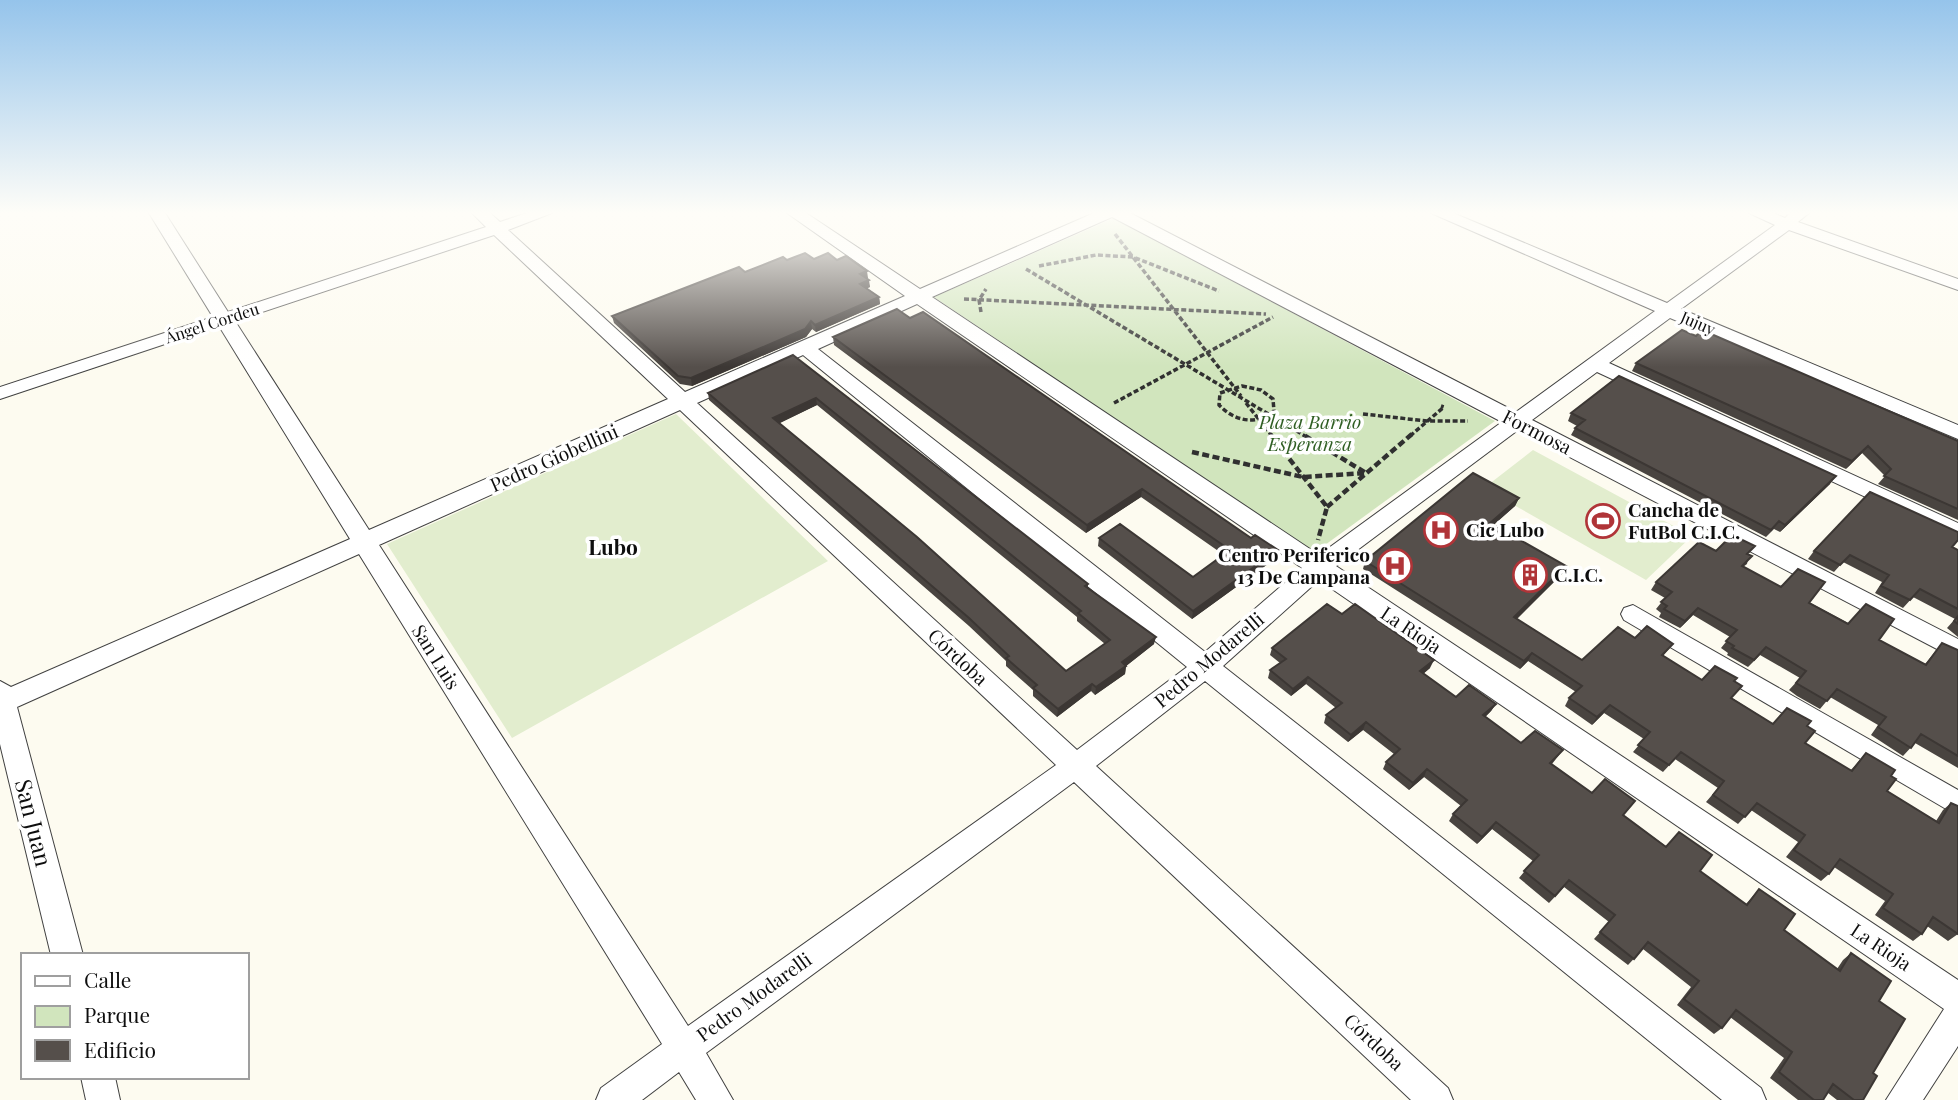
<svg xmlns="http://www.w3.org/2000/svg" width="1958" height="1100" viewBox="0 0 1958 1100" font-family="'Playfair Display',serif">
	<style>
		.green { fill: #d1e5bd }
		.pitch { fill: #e2edce }
		.lines { fill: none; stroke-linecap: round; stroke-linejoin: round }
		.minor-casing { stroke: #414141; stroke-width: 2 }
		.path-far1 { stroke: #303030; stroke-width: 3.5; stroke-dasharray: 5 2.5; stroke-linecap: butt }
		.path { stroke: #303030; stroke-width: 4.5; stroke-dasharray: 7 3.5; stroke-linecap: butt }
		.minor { fill: #fff; fill-rule: evenodd }
		.wall { fill: #494440; fill-rule: evenodd }
		.shaded-wall { fill: #3c3734 }
		.building { fill: #554f4b; stroke: #3c3734; stroke-width: 2; fill-rule: evenodd }
		.labels { text-anchor: middle; stroke-width: 7; stroke-linejoin: round; paint-order: stroke }
		.far-street-label { font-size: 16px; fill: #0e0e0e; stroke: #fff }
		.park-label { font-size: 19px; font-style: italic; fill: #305f24; stroke: #fff }
		.street-label { font-size: 19px; fill: #0e0e0e; stroke: #fff }
		.poi-label { font-size: 19px; font-weight: bold; fill: #0e0e0e; stroke: #fff; text-anchor: start }
		.neighbourhood-label { font-size: 21px; font-weight: bold; fill: #0e0e0e; stroke: #fff }
		.near-street-label { font-size: 23px; fill: #0e0e0e; stroke: #fff }
	</style>
	<rect width="100%" height="100%" fill="#fdfbf0"/>
	<path class="green" d="M1114 218 1495 421 1314 553 934 297Z"/>
	<path class="pitch" d="M676 414 828 561 512 738 387 544Z
		M1533 450 1692 536 1646 580 1484 488Z"/>
	<g class="lines">
		<g class="minor-casing">
			<path id="minor" d="M149 213H165L228 312 486 227 472 213H490L500 222 527 213H552L508 230 685 392 905 296 787 213H806L920 289 1094 213H1130L1516 412 1655 311 1431 213H1453L1667 303 1775 225 1749 213H1773L1785 218 1790 213H1809L1798 222 1958 279V290L1789 230 1681 309 1958 425V439L1670 318 1609 363 1958 523V540L1597 372 1532 420 1958 639V660L1518 430 1336 566 1958 980V1046L1923 1100H1886L1944 1009 1319 580 1223 666 1761 1088 1766 1100H1722L1205 681 1096 766 1448 1088 1453 1100H1411L1074 782 706 1053 733 1100H696L679 1072 642 1100H596L601 1088 662 1044 359 554 17 707 83 955H51L0 744V681L11 687 350 539 219 326 0 399V387L213 317ZM1112 217 1502 422 1319 555 932 297ZM494 235 668 399 369 530 235 321ZM917 304 1302 568 1205 652 818 349ZM803 355 1187 667 1077 750 697 403ZM680 410 1056 765 688 1026 379 545Z
				M1633 605 1958 790V816L1624 620 1621 614 1624 608Z
				M81 1077H115L120 1100H86Z"/>
		</g>
		<path class="path-far1" d="M1115 234 1241 396
			M1039 266 1096 255 1133 257 1219 291
			M1026 269 1305 436
			M964 299 1266 314
			M981 312 979 300 986 289
			M1242 386 1261 390 1273 399 1274 411C1256 426 1234 421 1219 405L1220 393Z
			M1114 403 1273 317
			M1246 403 1272 436
			M1363 414 1427 421H1468
			M1410 436 1444 407 1441 406"/>
		<path class="path" d="M1270 434 1327 507 1318 540
			M1192 452 1303 477 1366 473 1302 434
			M1327 507 1412 434"/>
		<use href="#minor" class="minor"/>
	</g>
	<path class="wall" d="M787 260H837L868 278H867L870 287 867 288 879 297 880 304 816 332 812 329 806 337 692 386 680 384 614 323 612 316 745 272Z
		M833 337 1278 550 1276 558 1192 619 1098 546 1099 538 1193 577 1224 555 1141 497 1086 533 834 345Z
		M793 355 1088 584V587L1154 644 1126 666 1125 674 1095 695 1091 691 1057 717 1033 696V690L1006 666V661L969 626 709 400 708 393ZM817 405 1077 617V621L1105 644 1066 671 779 423Z
		M1636 363 1958 441V520L1878 484 1885 476 1862 453 1846 469 1632 371Z
		M1571 413 1830 484 1780 532 1774 529 1766 537 1571 435 1575 428 1577 426 1568 421Z
		M1519 498 1515 506 1493 525 1566 566 1562 574 1517 619 1582 660 1635 638 1673 644 1663 656 1702 680 1734 681 1732 698 1773 724 1807 726 1805 743 1850 771 1866 753 1891 776 1887 791 1936 821 1943 810 1951 803 1958 934 1948 941 1927 926 1922 934 1913 941 1875 915 1885 901 1834 867 1829 874 1821 881 1786 857 1798 842 1751 810 1738 824 1706 802 1718 788 1675 759 1663 772 1633 752 1644 739 1604 713 1592 725 1565 706 1569 698 1576 692 1528 661 1520 669 1363 569 1365 561Z
		M1952 547 1958 550V637L1947 628 1955 619 1913 597 1903 608 1875 593 1882 582 1843 562 1834 572 1808 559 1814 551Z
		M1716 551 1749 554 1747 564 1743 567 1925 664 1942 643 1958 650V768L1915 743 1903 756 1871 735 1878 725 1830 697 1820 709 1797 696 1789 690 1800 678 1760 655 1748 667 1727 655 1728 653 1721 648 1730 637 1693 615 1680 628 1659 617 1661 613 1656 609 1665 598 1651 590 1656 582Z
		M1342 614 1430 668 1423 674 1456 697 1496 704 1491 711 1485 717 1521 743 1563 750 1552 764 1746 904 1759 889 1784 930 1837 969 1843 960 1851 953 1879 1001 1873 1073 1863 1100H1837L1828 1093 1823 1100H1798L1770 1078 1784 1058 1730 1017 1722 1028 1714 1034 1677 1005 1691 987 1643 949 1628 965 1594 939 1609 922 1564 887 1549 903 1519 878 1533 861 1492 829 1477 844 1449 821 1453 814 1461 806 1424 777 1409 790 1383 769 1386 762 1394 754 1363 730 1348 742 1324 723 1326 715 1336 708 1306 684 1291 696 1268 678 1270 670 1280 663 1270 655 1272 648Z"/>
	<path class="shaded-wall" d="M867 271 868 278 861 281 860 274Z
		M869 280 870 287 861 291 860 284Z
		M879 297 880 304 816 332 815 325Z
		M811 321 812 329 806 337 692 386 691 378Z
		M816 398 817 405 774 426 773 418Z
		M1868 446 1862 453 1846 469 1852 461Z
		M1836 476 1830 484 1780 532 1785 525Z
		M1142 489 1141 497 1086 533 1087 525Z
		M1519 498 1515 506 1487 531 1490 523Z
		M1278 550 1276 558 1192 619 1193 611Z
		M1566 566 1562 574 1510 625 1514 617Z
		M1698 608 1693 615 1680 628 1685 621Z
		M1156 637 1154 644 1121 670 1122 662Z
		M1532 653 1528 661 1520 669 1524 661Z
		M1434 660 1430 668 1417 679 1420 671Z
		M1126 666 1125 674 1095 695 1096 687Z
		M1308 677 1306 684 1291 696 1293 689Z
		M1092 684 1091 691 1057 717 1058 709Z
		M1496 704 1491 711 1479 723 1483 715Z
		M1610 705 1604 713 1592 725 1597 717Z
		M1366 722 1363 730 1348 742 1351 735Z
		M1427 769 1424 777 1409 790 1413 783Z
		M1496 822 1492 829 1477 844 1482 837Z"/>
	<path class="building" d="M805 253 814 259 828 253 837 260 846 256 867 271 860 274 869 280 860 284 879 297 815 325 811 321 805 329 691 378 678 376 612 316 739 267 745 272 783 257 787 260Z
		M897 309 910 318 923 312 1251 538 1255 535 1278 550 1193 611 1099 538 1120 524 1193 577 1230 550 1142 489 1087 525 833 337Z
		M1682 330 1696 336 1702 330 1958 441V509L1884 476 1891 469 1868 446 1852 461 1636 363Z
		M793 355 1088 584 1085 586 1156 637 1122 662 1126 666 1096 687 1092 684 1058 709 1033 688 1037 685 1006 658 1009 656 969 618 708 393ZM816 398 1081 611 1078 613 1110 640 1066 671 917 537 773 418Z
		M1619 376 1836 476 1785 525 1779 521 1771 530 1575 428 1585 420 1571 413Z
		M1473 473 1519 498 1490 523 1566 566 1514 617 1582 660 1618 627 1635 638 1647 626 1673 644 1662 655 1702 680 1715 666 1737 678 1734 681 1742 686 1731 698 1773 724 1787 708 1811 721 1807 726 1815 731 1805 743 1852 771 1866 753 1895 770 1891 776 1896 779 1887 791 1939 823 1951 803 1958 806V934L1933 917 1922 934 1883 908 1893 894 1840 859 1829 874 1794 850 1805 835 1757 803 1745 817 1713 795 1724 781 1681 752 1669 765 1638 745 1650 732 1610 705 1597 717 1569 698 1582 686 1532 653 1524 661 1365 561Z
		M1870 492 1958 532V540L1952 547 1958 550V609L1920 589 1910 600 1881 586 1889 575 1850 555 1840 565 1814 551Z
		M1732 535 1755 546 1747 554 1752 556 1742 566 1781 587 1798 569 1825 582 1809 603 1848 624 1866 604 1894 619 1879 640 1926 665 1942 643 1958 650V756L1921 734 1911 748 1878 727 1886 717 1837 689 1827 701 1796 683 1806 671 1766 647 1754 660 1732 648 1734 646 1726 641 1737 630 1698 608 1685 621 1664 609 1667 606 1661 602 1672 592 1656 582 1699 542 1716 551Z
		M1327 604 1342 614 1355 604 1434 660 1420 671 1456 697 1469 685 1496 704 1483 715 1521 743 1535 731 1563 750 1550 763 1592 793 1605 779 1635 801 1623 815 1666 847 1679 832 1712 855 1700 871 1747 905 1759 889 1795 914 1784 930 1840 971 1851 953 1891 981 1879 1001 1905 1019 1873 1073 1877 1076 1863 1100H1854L1833 1084 1823 1100H1814L1779 1072 1792 1052 1736 1010 1722 1028 1684 999 1699 981 1648 942 1634 959 1600 932 1615 915 1569 880 1555 896 1524 871 1539 855 1496 822 1482 837 1453 814 1467 800 1427 769 1413 783 1386 762 1400 749 1366 722 1351 735 1326 715 1342 703 1308 677 1293 689 1270 670 1286 659 1272 648Z
		M1958 616V624L1954 621Z"/>
	<linearGradient id="sky" x2="0" y2="1"><stop stop-color="#95c4eb"/><stop offset="0.58" stop-color="#fefdf8"/><stop offset="1" stop-color="#fefdf8" stop-opacity="0"/></linearGradient>
	<rect width="1958" height="367" fill="url(#sky)"/>
	<defs>
		<g id="stadium-ring" transform="scale(1.75)"><circle r="9.5" fill="#fff" stroke="#b03438" stroke-width="1.5"/><path d="M0-5a6.5 5 0 1 0 0 10a6.5 5 0 1 0 0-10ZM-3.5-1.8h7v3.6h-7Z" fill="#b03438"/></g>
		<g id="hospital-ring" transform="scale(1.75)"><circle r="9.5" fill="#fff" stroke="#b03438" stroke-width="1.5"/><path d="M-5-5h3v3.5h4V-5h3V5h-3V1.5h-4V5h-3Z" fill="#b03438"/></g>
		<g id="building-ring" transform="scale(1.75)"><circle r="9.5" fill="#fff" stroke="#b03438" stroke-width="1.5"/><path d="M-4-6H4V6H1V3H-1V6H-4ZM-2.5-4.3h1.7v1.8h-1.7ZM.8-4.3h1.7v1.8H.8ZM-2.5-1h1.7V.8h-1.7ZM.8-1h1.7V.8H.8Z" fill="#b03438"/></g>
	</defs>
	<g fill-rule="evenodd">
		<use href="#stadium-ring" x="1603" y="521"/>
		<use href="#hospital-ring" x="1441" y="530"/>
		<use href="#hospital-ring" x="1395" y="566"/>
		<use href="#building-ring" x="1530" y="575"/>
	</g>
	<g class="labels">
		<g class="far-street-label">
			<text transform="translate(212 323) rotate(-18)" y="6">Ángel Cordeu</text>
			<text transform="translate(1698 323) rotate(23)" y="6">Jujuy</text>
		</g>
		<g class="park-label">
			<text x="1310" y="429">Plaza Barrio<tspan x="1310" dy="22">Esperanza</tspan></text>
		</g>
		<g class="street-label">
			<text transform="translate(1537 432) rotate(27)" y="7">Formosa</text>
			<text transform="translate(554 458) rotate(-24)" y="7">Pedro Giobellini</text>
			<text transform="translate(1411 630) rotate(34)" y="7">La Rioja</text>
			<text transform="translate(436 657) rotate(58)" y="7">San Luis</text>
			<text transform="translate(958 657) rotate(43)" y="7">Córdoba</text>
			<text transform="translate(1209 660) rotate(-40)" y="7">Pedro Modarelli</text>
			<text transform="translate(1881 947) rotate(34)" y="7">La Rioja</text>
			<text transform="translate(754 997) rotate(-36)" y="7">Pedro Modarelli</text>
			<text transform="translate(1374 1042) rotate(43)" y="7">Córdoba</text>
		</g>
		<g class="poi-label">
			<text x="1628" y="517">Cancha de<tspan x="1628" dy="22">FutBol C.I.C.</tspan></text>
			<text x="1466" y="537">Cic Lubo</text>
			<text x="1370" y="562" text-anchor="end">Centro Periferico<tspan x="1370" dy="22">13 De Campana</tspan></text>
			<text x="1554" y="582">C.I.C.</text>
		</g>
		<g class="neighbourhood-label">
			<text x="613" y="555">Lubo</text>
		</g>
		<g class="near-street-label">
			<text transform="translate(33 823) rotate(76)" y="8">San Juan</text>
		</g>
	</g>
	<rect x="21" y="953" width="228" height="126" fill="#ffffff" stroke="#9f9f9f" stroke-width="2"/>
	<rect x="35" y="976" width="35" height="10" fill="#ffffff" stroke="#9f9f9f" stroke-width="2"/>
	<text x="84" y="988" font-size="21" fill="#0e0e0e">Calle</text>
	<rect x="35" y="1006" width="35" height="21" fill="#d1e5bd" stroke="#9f9f9f" stroke-width="2"/>
	<text x="84" y="1023" font-size="21" fill="#0e0e0e">Parque</text>
	<rect x="35" y="1040" width="35" height="21" fill="#554f4b" stroke="#9f9f9f" stroke-width="2"/>
	<text x="84" y="1058" font-size="21" fill="#0e0e0e">Edificio</text>
</svg>
